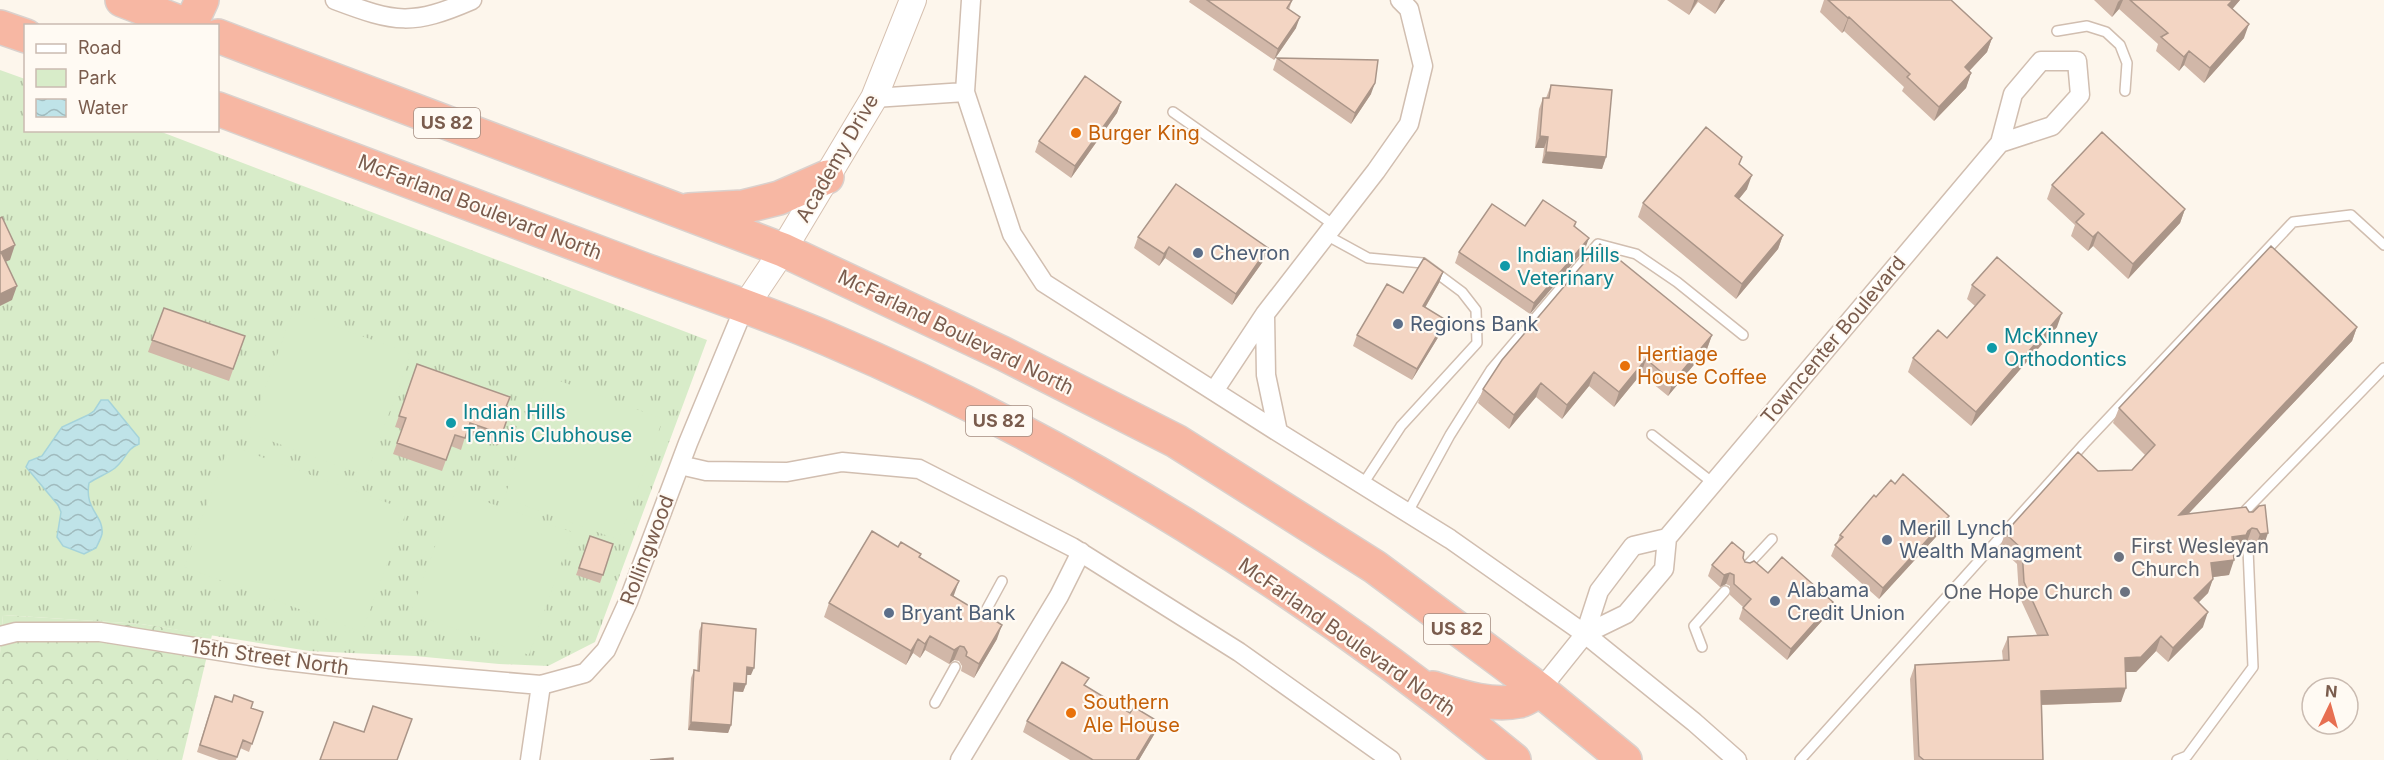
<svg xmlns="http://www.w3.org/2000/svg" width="2384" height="760" viewBox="0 0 2384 760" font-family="Inter,sans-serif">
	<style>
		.grass { fill: url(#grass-tufts) }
		.forest { fill: url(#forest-crowns) }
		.park { fill: #d8ecc9 }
		.water { fill: url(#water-waves); stroke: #a5d3da; stroke-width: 1.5 }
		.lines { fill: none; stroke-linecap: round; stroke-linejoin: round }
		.lane-casing { stroke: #d1beb0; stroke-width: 12 }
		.street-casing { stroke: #d1beb0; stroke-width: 21 }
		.secondary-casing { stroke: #d6c0b0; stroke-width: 28 }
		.highway-casing { stroke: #dad1cd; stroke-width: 36 }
		.lane { stroke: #fff; stroke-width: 9 }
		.street { stroke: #fff; stroke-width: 18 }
		.secondary { stroke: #fff; stroke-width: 26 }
		.highway { stroke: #f7b7a3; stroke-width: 33 }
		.wall { fill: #d1b7a8 }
		.shaded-wall { fill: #aa9588 }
		.building { fill: #f3d5c3; stroke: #aa9588; stroke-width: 1.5 }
		.food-dot { fill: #e8710a; stroke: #fffaf3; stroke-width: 2 }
		.service-dot { fill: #5c6f8a; stroke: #fffaf3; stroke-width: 2 }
		.culture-dot { fill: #0f9aa8; stroke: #fffaf3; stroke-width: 2 }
		.worship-dot { fill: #6b7280; stroke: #fffaf3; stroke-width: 2 }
		.labels { text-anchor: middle; stroke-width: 4.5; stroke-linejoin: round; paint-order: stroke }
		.shield { fill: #fffaf3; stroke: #a28b7f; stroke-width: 1.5 }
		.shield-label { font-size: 18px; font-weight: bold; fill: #7a5c4d }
		.food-label { font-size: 20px; fill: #c56008; stroke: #fffaf3; text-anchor: start }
		.street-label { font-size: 20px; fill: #7a5c4d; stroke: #fffaf3 }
		.service-label { font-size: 20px; fill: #4e5e75; stroke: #fffaf3; text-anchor: start }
		.culture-label { font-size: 20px; fill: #0d838f; stroke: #fffaf3; text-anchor: start }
		.worship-label { font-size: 20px; fill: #5b616d; stroke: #fffaf3; text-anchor: start }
	</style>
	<defs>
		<pattern id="grass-tufts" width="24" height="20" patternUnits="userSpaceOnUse" patternTransform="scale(1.5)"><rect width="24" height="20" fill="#d8ecc9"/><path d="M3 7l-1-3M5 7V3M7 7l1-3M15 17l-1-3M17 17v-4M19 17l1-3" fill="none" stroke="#b4c2a5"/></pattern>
		<pattern id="forest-crowns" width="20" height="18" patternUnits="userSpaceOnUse" patternTransform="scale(1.5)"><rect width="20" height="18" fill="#d8ecc9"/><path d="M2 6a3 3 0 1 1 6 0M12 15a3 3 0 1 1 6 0" fill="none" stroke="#b4c2a5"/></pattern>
		<pattern id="water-waves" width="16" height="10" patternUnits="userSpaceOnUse" patternTransform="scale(1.5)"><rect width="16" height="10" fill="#bfe3e8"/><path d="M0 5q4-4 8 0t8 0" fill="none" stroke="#a0bbbe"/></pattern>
	</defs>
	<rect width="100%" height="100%" fill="#fdf6ec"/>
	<path class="grass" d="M0 70 25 79 26 130 159 131 707 340 595 642 548 666 499 664 415 656 309 651 141 624 3 615 0 654Z"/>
	<path class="forest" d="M3 615 141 624 212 635 182 760H0V654Z"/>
	<path class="park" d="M293 311 411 354 366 476 249 433Z
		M549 377 663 419 619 540 504 498Z
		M229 445 407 510 362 632 184 567Z
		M455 491 572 532 529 655 411 613Z"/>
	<path class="water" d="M101 400H108L139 438V444C126 449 126 459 115 468 107 474 98 477 89 483 84 510 104 515 102 534 101 538 98 544 96 548L84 554 63 546 57 537 61 512 58 505 26 467 29 461 42 456 62 427 88 415 94 411Z"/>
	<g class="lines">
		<g class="lane-casing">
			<path id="lane" d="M2057 31 2087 26 2106 32 2120 45 2127 63 2125 91
				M1173 112 1334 225
				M1326 235 1368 258 1423 263 1462 292 1476 310 1477 343 1401 426 1363 484
				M1652 435 1713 483
				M1408 512 1450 435 1491 370 1598 244 1636 254 1677 282 1743 335
				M2247 519 2246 510 2384 368
				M1745 568 1772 539
				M977 627 1002 581
				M1702 647 1694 626 1725 591
				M935 703 955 667
				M1800 760 2084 444 2293 222 2351 215 2384 245
				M2177 760 2187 756 2253 667 2248 549"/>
		</g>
		<g class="street-casing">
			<path id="street" d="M335 0C396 23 412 26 472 0
				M971 0 965 92 1012 234 1044 283 1278 432 1450 539 1585 634 1694 722 1737 760
				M2041 61H2077L2080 95 2052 126 2000 143 2013 94Z
				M874 98 965 92
				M1265 315 1266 375 1278 432
				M1214 391 1265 314 1376 171 1409 124 1423 66 1409 9 1400 0
				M680 465 706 471 787 472 842 462 919 469 1072 547 1239 652 1391 760
				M1585 634 1626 614 1664 569 1667 538 2000 143
				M0 636 16 632H100L269 659 355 669 541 685 585 673 606 650 628 602 688 443 744 308
				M1540 690 1585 634 1599 591 1633 546 1667 538
				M530 760 541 685
				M960 760 1059 596 1081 552"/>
		</g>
		<g class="secondary-casing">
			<path id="secondary" d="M744 308 783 250 874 98 913 0"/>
		</g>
		<g class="highway-casing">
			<path id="highway" d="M122 0 189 26
				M190 26 202 0
				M0 27 26 36
				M218 36 783 250 1002 353 1176 441 1375 567 1540 690 1625 760
				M218 109C355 160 492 212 629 264 695 289 763 311 828 339 1069 441 1313 594 1514 760
				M689 210 743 207 779 198 827 177
				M1433 688C1459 696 1491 707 1519 701 1526 700 1534 693 1540 690"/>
		</g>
		<use href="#lane" class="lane"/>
		<use href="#street" class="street"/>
		<use href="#secondary" class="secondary"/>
		<use href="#highway" class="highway"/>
	</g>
	<path class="wall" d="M1190 0H1292L1289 10 1296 28 1274 60 1189 2Z
		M1667 0H1725L1715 14 1698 2 1689 15Z
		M1824 0H1951L1992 38 1987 52 1969 71 1971 73 1966 88 1934 121 1902 91 1904 87 1844 31 1842 33 1820 12Z
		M2094 0H2240L2232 9 2244 38 2204 83 2184 65 2179 71 2156 51 2158 44 2119 9 2112 17Z
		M1277 58 1371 94 1351 124 1273 70Z
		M1551 85 1606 157 1602 169 1542 163 1544 148H1535L1539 109 1543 98H1546Z
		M1121 102 1117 113 1071 178 1035 152 1039 141Z
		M1742 157 1739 165 1747 189 1739 199 1783 235 1778 249 1736 299 1638 217 1643 203Z
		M2052 185 2185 209 2180 223 2128 279 2093 246 2088 251 2071 236 2075 225 2047 199Z
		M1576 222 1575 227 1585 249 1530 314 1455 263 1459 252 1525 226Z
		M1138 237 1268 248 1264 260 1232 305 1165 258 1159 266 1134 248Z
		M1443 272 1439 283 1425 308 1446 320 1442 331 1412 380 1353 346 1357 335 1403 293Z
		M1972 285 2057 327 1971 426 1908 372 1913 358 1947 338 1975 306 1967 299Z
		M164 308 245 336 229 381 148 352Z
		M2357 327 2352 341 2188 514 2249 512H2253L2259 506 2263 548H2255L2252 543 2247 542 2243 545 2241 549 2233 550 2229 575 2213 577 2208 593 2199 602 2203 627 2168 662 2156 651 2136 672H2125L2121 702 2042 705 2043 760H1914L1910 679 1915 665 2003 661 2002 651 2008 637 2037 635 2019 596 2017 564 2000 548 2005 533 2098 471 2132 470 2145 455 2113 423 2119 408Z
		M1712 335 1707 349 1668 396 1641 374 1614 407 1589 386 1562 419 1536 397 1509 429 1478 403 1483 389Z
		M417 364 511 408 498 445 466 434 461 450 451 446 442 471 393 454 402 429 395 427Z
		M1876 497 1945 527 1879 599 1831 556 1840 535Z
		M590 536 613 544 600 583 576 575Z
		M898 547 921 554 920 557 954 596 978 618 997 639 974 678 961 671 962 666 959 661 954 660 949 664 925 650 920 658 913 653 906 665 824 617 829 603Z
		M1743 558 1745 562 1768 573 1829 613 1787 660 1739 619 1743 607 1730 595V586L1726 584 1720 587 1708 576 1712 565Z
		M702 623 751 675H746V684L743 692 733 691 731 725 728 733 688 730 691 678 694 670 697 671 699 631Z
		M1086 686 1155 733 1139 760H1070L1023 732 1027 721Z
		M212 704 251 708 263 712 249 752 240 748 236 760H219L197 752Z"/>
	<path class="shaded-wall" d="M1694 0H1698L1689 15 1694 1Z
		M1721 0H1725L1715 14Z
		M2120 0H2123L2119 9 2112 17 2118 2Z
		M2233 0H2240L2223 20 2228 5Z
		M1300 17 1296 28 1274 60 1278 49Z
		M1849 17 1844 31 1842 33 1848 18Z
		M2249 24 2244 38 2204 83 2210 68Z
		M1992 38 1987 52 1959 82 1965 67Z
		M2189 51 2184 65 2179 71 2184 57Z
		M1971 73 1966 88 1934 121 1939 107Z
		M1375 83 1371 94 1351 124 1355 113Z
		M1121 102 1117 113 1071 178 1075 166Z
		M1540 136 1548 137 1544 148H1535Z
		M1546 152 1606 157 1602 169 1542 163Z
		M1752 175 1747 189 1730 210 1735 196Z
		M2185 209 2180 223 2128 279 2133 264Z
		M2098 232 2093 246 2088 251 2093 237Z
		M1783 235 1778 249 1736 299 1742 284Z
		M1589 238 1585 249 1530 314 1534 303Z
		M15 245 10 260 0 264 1 252Z
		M1169 247 1165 258 1159 266 1164 254Z
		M1268 248 1264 260 1232 305 1236 294Z
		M1443 272 1439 283 1419 318 1423 306Z
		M17 286 12 300 0 306V294Z
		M2062 313 2057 327 1971 426 1976 412Z
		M1446 320 1442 331 1412 380 1417 369Z
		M2357 327 2352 341 2174 529 2179 515Z
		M1712 335 1707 349 1668 396 1673 382Z
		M1646 359 1641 374 1614 407 1619 392Z
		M1594 372 1589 386 1562 419 1567 405Z
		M1541 383 1536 397 1509 429 1514 415Z
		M1949 516 1945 527 1879 599 1883 588Z
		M2252 528 2247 542 2243 545 2241 549 2226 551 2232 537 2248 531Z
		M2268 533 2263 548H2255L2260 534Z
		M2234 560 2229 575 2206 578 2211 563Z
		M1730 573 1726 584 1720 587 1724 575Z
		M2213 579 2208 593 2189 612 2194 598Z
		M959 581 954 595 946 609 951 595Z
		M1833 602 1829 613 1787 660 1791 649Z
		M2208 612 2203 627 2168 662 2173 648Z
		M1002 625 997 639 974 678 979 664Z
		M930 636 925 650 920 658 925 644Z
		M2161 636 2156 651 2136 672H2120L2125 658Z
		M918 639 913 653 906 665 911 651Z
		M960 646 954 660 949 664 954 650Z
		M747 667 754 668 751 675H744Z
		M734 683 746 684 743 692 731 691Z
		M2126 688 2121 702 2036 705 2041 691Z
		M691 722 731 725 728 733 688 730Z
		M1159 722 1155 733 1139 760H1136Z"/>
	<path class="building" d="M1207 0H1292L1287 8 1300 17 1278 49Z
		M1828 0H1951L1992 38 1965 67 1971 73 1939 107 1907 77 1910 74 1849 17 1848 18Z
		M2130 0H2233L2228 5 2249 24 2210 68 2189 51 2184 57 2161 37 2168 33Z
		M1277 58 1378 60 1375 83 1355 113Z
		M1085 76 1121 102 1075 166 1039 141Z
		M1551 85 1612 90 1606 157 1546 152 1548 137 1540 136 1543 98H1549Z
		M1706 127 1742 157 1739 164 1752 175 1735 196 1783 235 1742 284 1643 203Z
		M2102 132 2185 209 2133 264 2098 232 2093 237 2076 222 2084 214 2052 185Z
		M1176 184 1268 248 1236 294 1169 247 1164 254 1138 237Z
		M1543 200 1576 222 1574 226 1589 238 1534 303 1459 252 1492 204 1525 226Z
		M2 217 15 245 1 252 17 286 0 294V218Z
		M1600 244 1712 335 1673 382 1646 359 1619 392 1594 372 1567 405 1541 383 1514 415 1483 389 1502 360Z
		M2271 246 2357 327 2179 515 2246 507 2249 512H2253L2259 506 2265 505 2268 533 2260 534 2257 529 2252 528 2248 531 2246 535 2232 537 2234 560 2211 563 2213 579 2194 598 2208 612 2173 648 2161 636 2141 657 2125 658 2126 688 2041 691 2043 760H1924L1919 756 1915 665 2009 660 2008 637 2048 635 2024 582 2022 549 2005 533 2078 452 2098 471 2132 470 2155 445 2119 408Z
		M1997 257 2062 313 1976 412 1913 358 1938 330 1947 338 1985 295 1972 285Z
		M1424 258 1443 272 1423 306 1446 320 1417 369 1357 335 1387 284 1403 293Z
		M164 308 245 336 233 369 152 340Z
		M417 364 510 397 506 407 511 408 502 434 470 423 465 438 455 435 446 460 397 443 406 418 399 416Z
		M1903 474 1949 516 1883 588 1835 545 1843 537 1840 535 1874 495 1876 497 1891 480 1895 484Z
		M872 531 898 547 901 542 921 554 919 557 959 581 951 595 976 610 978 618 983 619 988 616 1002 625 979 664 966 656 967 652 964 647 960 646 954 650 930 636 925 644 918 639 911 651 829 603Z
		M590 536 613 544 603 575 579 568Z
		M1732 542 1744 552 1743 558 1745 562 1750 563 1754 561 1768 573 1782 557 1833 602 1791 649 1743 608 1751 599 1734 584V575L1730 573 1724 575 1712 565Z
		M702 623 756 629 754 668 747 667 746 684 734 683 731 725 691 722 694 670 699 671Z
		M1062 662 1089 678 1084 685 1130 713 1134 707 1159 722 1136 760H1093L1027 721Z
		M234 695 253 702 251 708 263 712 252 744 243 740 237 757 200 745 215 696 232 702Z
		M373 706 412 719 397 760H320L334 722 364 732Z
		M673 758V760H650Z"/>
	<g class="food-dot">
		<circle cx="1076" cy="133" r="6"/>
		<circle cx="1625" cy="366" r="6"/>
		<circle cx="1071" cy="713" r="6"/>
	</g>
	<g class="service-dot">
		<circle cx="1198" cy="253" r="6"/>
		<circle cx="1398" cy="324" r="6"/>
		<circle cx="1887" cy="540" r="6"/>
		<circle cx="1775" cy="601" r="6"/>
		<circle cx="889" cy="613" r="6"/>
	</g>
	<g class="culture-dot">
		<circle cx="1505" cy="266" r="6"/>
		<circle cx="1992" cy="348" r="6"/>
		<circle cx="451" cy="423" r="6"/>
	</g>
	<g class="worship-dot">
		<circle cx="2119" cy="557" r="6"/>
		<circle cx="2125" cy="592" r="6"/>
	</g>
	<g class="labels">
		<g class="shield">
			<rect x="414" y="108" width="66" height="30" rx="4.5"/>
			<rect x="966" y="406" width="66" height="30" rx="4.5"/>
			<rect x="1424" y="614" width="66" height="30" rx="4.5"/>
		</g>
		<g class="shield-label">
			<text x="447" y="129">US 82</text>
			<text x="999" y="427">US 82</text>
			<text x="1457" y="635">US 82</text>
		</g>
		<g class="food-label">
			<text x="1088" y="140">Burger King</text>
			<text x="1637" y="361">Hertiage<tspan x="1637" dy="23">House Coffee</tspan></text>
			<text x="1083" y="709">Southern<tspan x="1083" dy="23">Ale House</tspan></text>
		</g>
		<g class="street-label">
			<text transform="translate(837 158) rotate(-60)" y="7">Academy Drive</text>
			<text transform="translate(480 207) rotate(21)" y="7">McFarland Boulevard North</text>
			<text transform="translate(956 332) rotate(26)" y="7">McFarland Boulevard North</text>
			<text transform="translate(1833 340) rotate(-50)" y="7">Towncenter Boulevard</text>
			<text transform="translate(647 550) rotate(-69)" y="7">Rollingwood</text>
			<text transform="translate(1347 637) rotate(35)" y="7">McFarland Boulevard North</text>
			<text transform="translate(270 657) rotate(8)" y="7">15th Street North</text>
		</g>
		<g class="service-label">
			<text x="1210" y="260">Chevron</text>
			<text x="1410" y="331">Regions Bank</text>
			<text x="1899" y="535">Merill Lynch<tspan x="1899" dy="23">Wealth Managment</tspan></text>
			<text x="1787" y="597">Alabama<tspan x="1787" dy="23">Credit Union</tspan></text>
			<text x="901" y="620">Bryant Bank</text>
		</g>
		<g class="culture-label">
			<text x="1517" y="262">Indian Hills<tspan x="1517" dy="23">Veterinary</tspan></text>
			<text x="2004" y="343">McKinney<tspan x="2004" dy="23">Orthodontics</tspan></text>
			<text x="463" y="419">Indian Hills<tspan x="463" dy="23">Tennis Clubhouse</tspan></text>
		</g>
		<g class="worship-label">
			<text x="2131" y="553">First Wesleyan<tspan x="2131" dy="23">Church</tspan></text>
			<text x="2113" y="599" text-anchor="end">One Hope Church</text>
		</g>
	</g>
	<rect x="24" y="24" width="195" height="108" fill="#fffaf3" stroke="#cabbb1" stroke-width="1.5"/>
	<rect x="36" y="44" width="30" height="9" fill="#ffffff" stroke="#cabbb1" stroke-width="1.5"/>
	<text x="78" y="54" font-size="18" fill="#7a5c4d">Road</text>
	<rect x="36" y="69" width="30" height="18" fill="#d8ecc9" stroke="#cabbb1" stroke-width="1.5"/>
	<text x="78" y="84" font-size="18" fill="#7a5c4d">Park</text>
	<rect x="36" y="99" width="30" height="18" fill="url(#water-waves)" stroke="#cabbb1" stroke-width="1.5"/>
	<text x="78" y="114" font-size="18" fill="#7a5c4d">Water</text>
	<g transform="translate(2330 706) rotate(5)"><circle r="28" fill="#fffaf3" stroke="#cabbb1" stroke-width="1.5"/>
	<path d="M0-4.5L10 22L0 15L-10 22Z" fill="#e76f51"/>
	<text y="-9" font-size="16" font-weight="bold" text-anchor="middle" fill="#7a5c4d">N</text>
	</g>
</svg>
